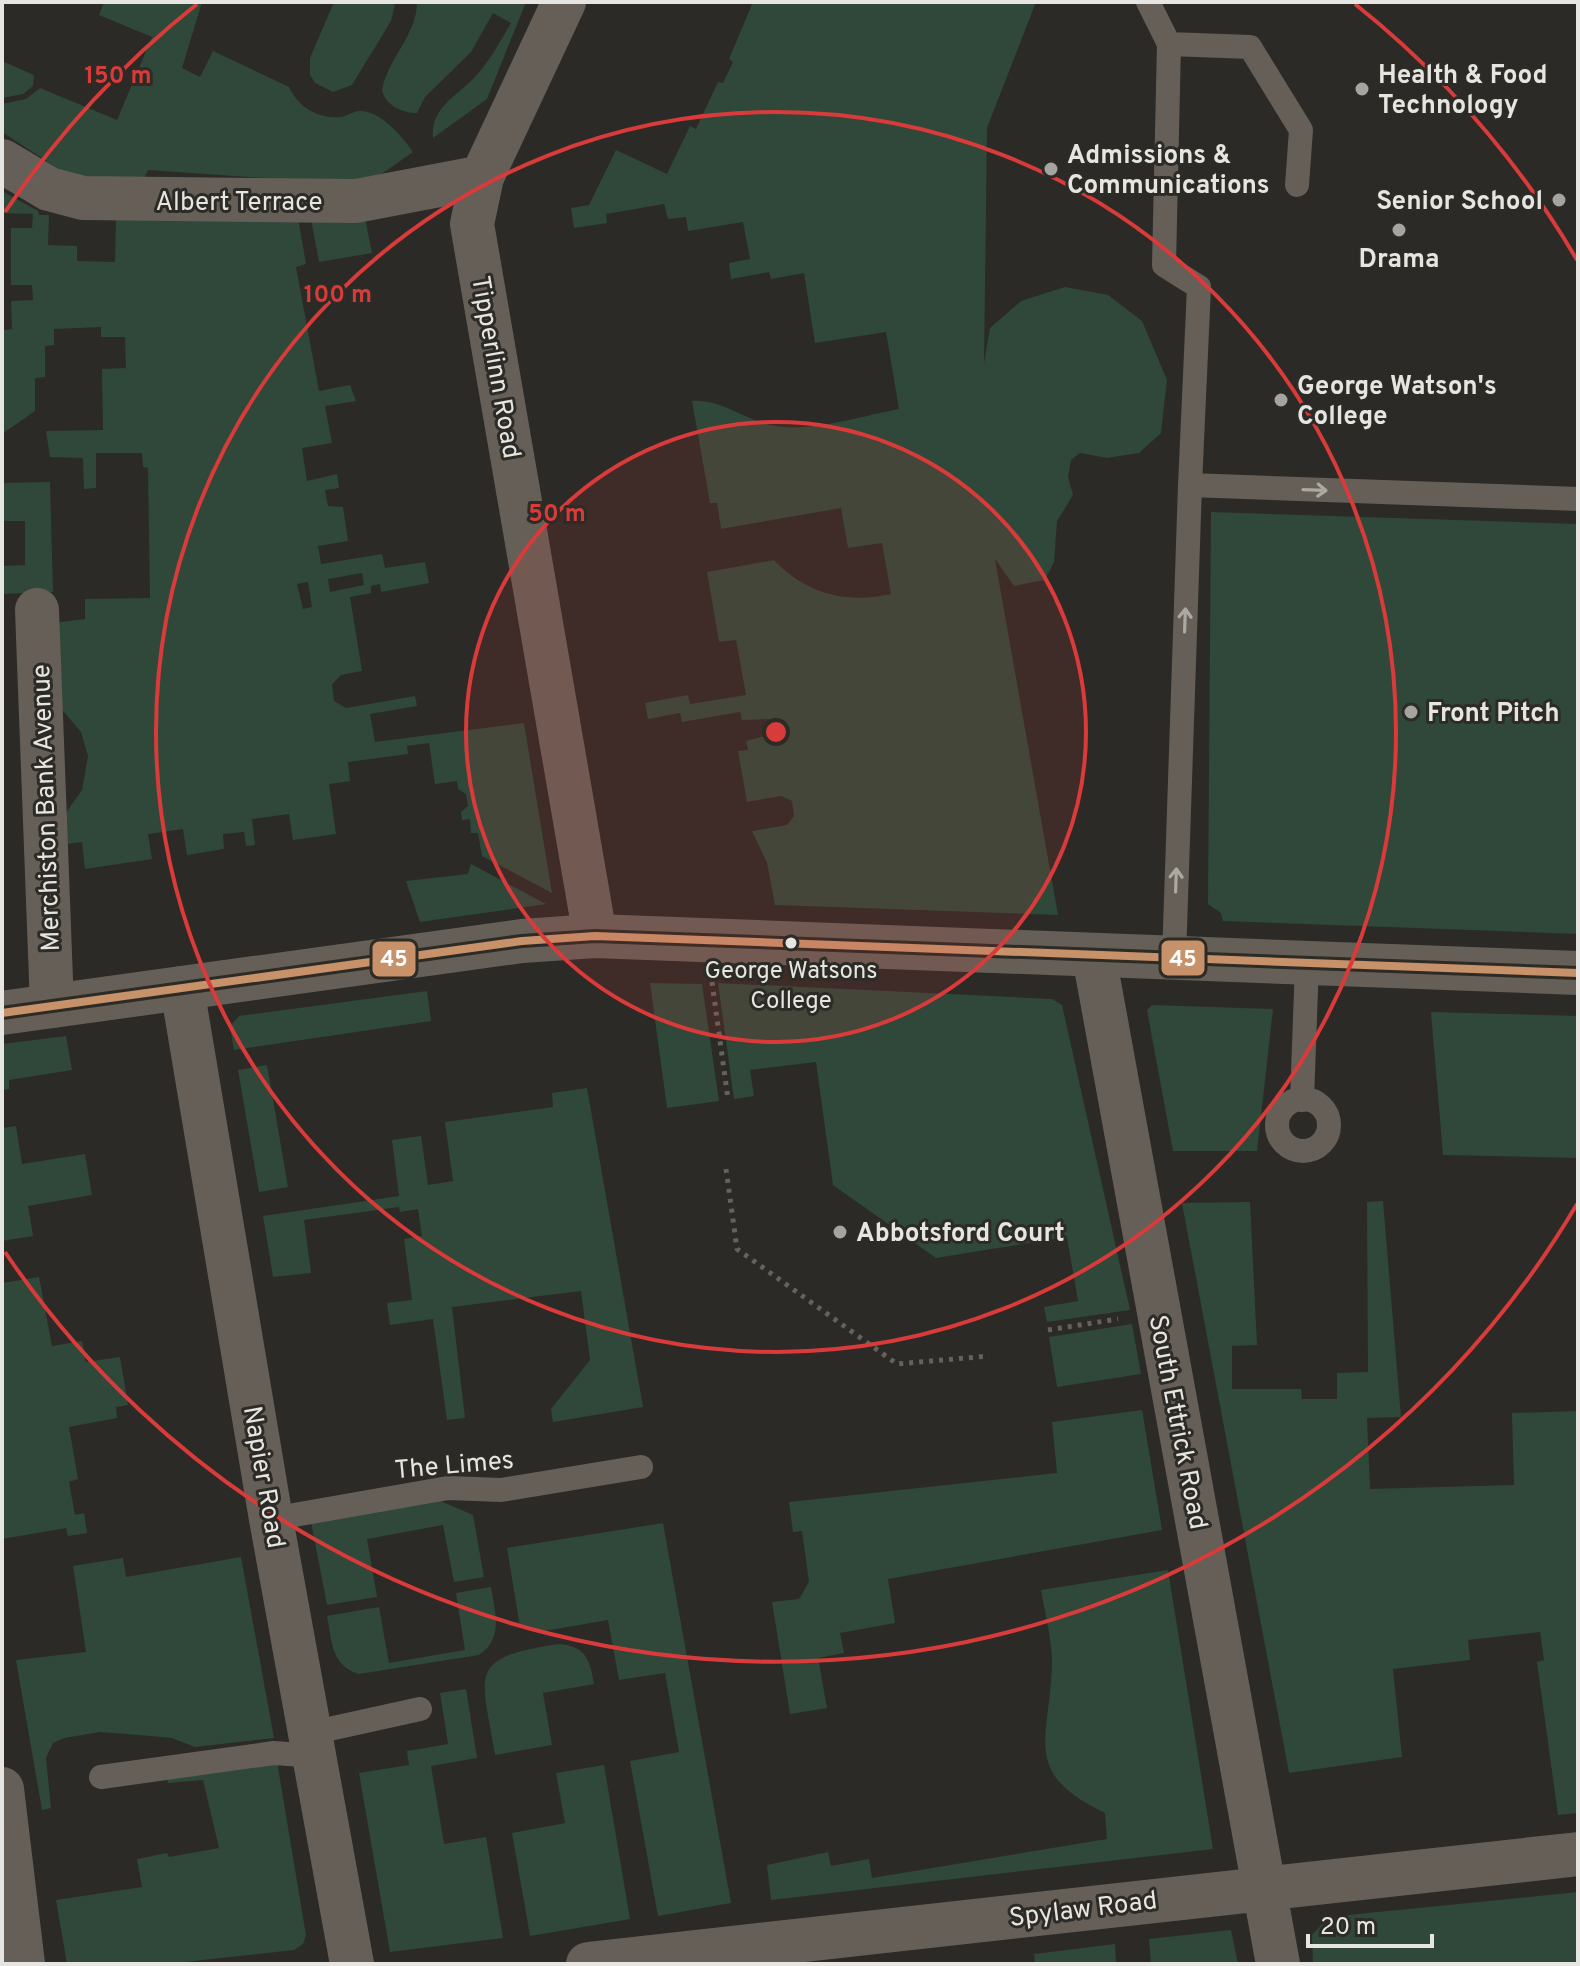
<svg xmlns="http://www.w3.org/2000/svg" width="1580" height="1966" viewBox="0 0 1580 1966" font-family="Overpass,sans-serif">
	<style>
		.green { fill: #2f4839; fill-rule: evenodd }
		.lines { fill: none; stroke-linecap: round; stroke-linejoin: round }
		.path { stroke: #65615b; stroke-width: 5; stroke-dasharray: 4 6; stroke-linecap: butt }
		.service { stroke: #655f57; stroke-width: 24 }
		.minor { stroke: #655f57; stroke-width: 44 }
		.tertiary { stroke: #655f57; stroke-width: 44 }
		.bus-1-casing { stroke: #2c2b25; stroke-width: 14 }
		.bus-1 { stroke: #c7916a; stroke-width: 8 }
		.oneway { stroke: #aca9a3 }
		.ring { fill: none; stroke: #d83b3a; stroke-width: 4 }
		.poi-dot { fill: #a5a4a0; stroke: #2c2b25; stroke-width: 3 }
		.bus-dot { fill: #e6e5e1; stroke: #2c2b25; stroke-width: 3 }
		.labels { text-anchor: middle; stroke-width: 6; stroke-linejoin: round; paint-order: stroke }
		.bus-label { font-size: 24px; fill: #e6e5e1; stroke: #2c2b25 }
		.poi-label { font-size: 26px; font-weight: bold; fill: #e6e5e1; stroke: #2c2b25; text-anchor: start }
		.street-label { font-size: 26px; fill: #e6e5e1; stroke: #2c2b25 }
		.centre { fill: #d83b3a; stroke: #2c2b25; stroke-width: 4 }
		.ring-label { font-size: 24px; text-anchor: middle; font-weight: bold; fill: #d83b3a; stroke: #2c2b25; stroke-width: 6; stroke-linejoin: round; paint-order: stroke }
		.line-badge { stroke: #2c2b25; stroke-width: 3 }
		.badge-label { font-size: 22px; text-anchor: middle; font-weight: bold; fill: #fff }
	</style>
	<rect width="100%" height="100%" fill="#2b2a26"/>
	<path class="green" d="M104 2H202L182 68 200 77 213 51 289 87C298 107 318 119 341 117 347 116 352 112 359 111 380 110 403 137 413 152L366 185 148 170 143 181 71 177 2 132V104L26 99 40 88 117 120 152 37 99 15Z
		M334 2 395 4 391 21 352 85 333 92 315 83 310 75V58Z
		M417 2H526L487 99 433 138C430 108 457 96 475 77 490 61 500 41 511 23L493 13 471 52 425 97 417 113C402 113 385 105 382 90 388 58 417 35 417 2Z
		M753 2H1036L987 128 984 363 990 328 1021 301 1065 287 1108 295 1142 321 1167 380 1161 433 1139 453 1107 458 1080 453 1071 460 1068 477 1073 495 1057 521 1054 562 1045 580 1014 586 995 559 1058 915 775 905 767 863 752 831 787 825 794 816 792 801 781 796 747 802 738 751 748 750 746 741 771 734 769 719 742 720 740 712 682 722 680 713 648 719 645 703 688 695 690 704 746 695 736 640 719 642 707 572 774 560C806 594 847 604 891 594L882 543 848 548 841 508 721 529 717 503H710L692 401C720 398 746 421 775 426 813 432 861 416 899 409L886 332 815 343 804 273 771 279 769 272 731 279 729 263 750 259 743 222 688 231 686 217 668 219 664 204 606 214 607 223 574 228 571 208 589 205 616 150 667 174 690 126 696 129 718 82 723 83 733 62 729 59Z
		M2 61 34 75 33 86 23 94 2 98Z
		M2 191 38 211 39 215H49L48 245 77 246V261L115 262 116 217 298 218 306 264 296 267 319 391 350 385 356 401 325 406 332 443 302 448 307 481 337 474 339 488 325 490 328 506 343 507 348 541 318 546 321 564 382 554 385 568 425 562 429 583 381 592 380 584 371 586V593L350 597 362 671 341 675 332 684 334 701 346 708 415 696 417 706 370 714 375 742 524 723 552 893 482 856 478 833H471L470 819 462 820 461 812 468 806 466 794 458 789 457 781 435 784 429 743 407 746 408 754 348 762 350 781 329 784 336 834 293 840 289 814 252 819 255 845 246 846 244 832 223 834 224 849 187 855 183 829 148 834 152 859 85 869 82 842 66 844 65 814 82 790 88 756 81 732 58 705 53 623 85 619V599L150 598 148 468 143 467 142 453H96V488L84 489 83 458 50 457 46 431 103 430 102 369 126 368 125 337H101V327L54 329V345L45 346V377L35 378V411L2 434V330L12 329 11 301 33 300 32 285H11V228H32L33 214 2 213ZM362 573 364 585 330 592 328 579ZM308 582 312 607 303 609 297 584Z
		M365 218 372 253 319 262 311 219Z
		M50 482 53 592 2 594V566L25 565V521H2V483Z
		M1211 512 1578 524V934L1223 921 1221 913 1208 904Z
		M471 864 546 904 420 922 406 881 468 874Z
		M650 983 702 984 719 1101 667 1108Z
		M718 983 1052 999 1062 1005 1130 1310 1047 1322 1044 1307 1078 1301 1067 1237 936 1258 833 1185 816 1062 750 1070 754 1096 734 1099Z
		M427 991 431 1021 234 1050 230 1026 239 1016Z
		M1152 1005 1273 1009 1257 1151H1173L1147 1010Z
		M1431 1012 1578 1016V1158L1443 1155Z
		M66 1036 72 1070 9 1080V1089L2 1090V1044Z
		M267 1065 288 1187 259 1192 238 1070Z
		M587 1088 643 1407 553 1422 551 1409 590 1360 581 1291 452 1307 465 1418 447 1420 433 1319 390 1325 387 1303 412 1300 404 1239 422 1236 418 1209 400 1212 399 1207 304 1220 311 1273 273 1277 263 1216 399 1196 392 1140 421 1136 428 1185 453 1181 445 1122 553 1107 552 1093Z
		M16 1126 22 1164 85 1154 92 1195 28 1206 33 1236 2 1241V1128Z
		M1383 1201 1401 1417 1367 1418 1370 1489 1514 1485 1512 1413 1578 1411V1813L1558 1815 1537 1662 1544 1660 1540 1632 1468 1640 1470 1660 1393 1669 1402 1757 1289 1773 1182 1203 1250 1202 1257 1345 1232 1346V1389H1301L1302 1399H1337V1373L1368 1372 1367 1202Z
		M39 1277 52 1346 82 1341 86 1362 120 1357 128 1405 116 1407 117 1418 69 1427 78 1479 69 1482 75 1515 84 1513 87 1533 68 1536 66 1528 2 1539V1283Z
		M1132 1324 1141 1374 1057 1387 1049 1337Z
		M1142 1410 1162 1530 888 1579 895 1623 840 1633 844 1653 818 1658 827 1708 790 1714 772 1602 799 1599 809 1582 802 1531 793 1532 789 1502 1057 1473 1052 1422Z
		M436 1499 473 1515 484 1577 454 1582 443 1525 367 1539 377 1597 327 1605 311 1522Z
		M663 1523 731 1903 658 1916 630 1761 679 1752 665 1673 619 1680 608 1620 538 1632 520 1627 507 1548Z
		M241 1557 274 1738 195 1747 172 1738 127 1734 100 1732 64 1738 53 1743 46 1758 51 1808 42 1810 16 1660 86 1652 73 1566 123 1558 126 1577Z
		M1168 1570 1213 1849 771 1900 767 1865 828 1852 831 1866 869 1859 872 1878 1107 1839 1105 1813C1020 1772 1050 1741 1052 1663 1052 1639 1045 1614 1041 1590Z
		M491 1587C495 1613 504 1638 479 1655L359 1674C331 1666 332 1641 327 1616L379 1607 389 1663 465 1650 456 1593Z
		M559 1644C586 1646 590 1660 594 1684L543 1693 552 1745 495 1755C482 1673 465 1658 559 1644Z
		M466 1689 477 1758 431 1766 444 1844 486 1837 503 1938 390 1952 359 1773 409 1765 407 1751 448 1744 440 1693Z
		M277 1761 306 1935 303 1944 294 1950 166 1964H67L56 1900 142 1887 137 1859 167 1853 169 1857 219 1848 203 1780 168 1783 166 1773Z
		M604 1765 630 1919 530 1936 512 1833 565 1823 556 1773Z
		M1578 1892V1964H1313L1312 1935 1324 1922 1338 1916Z
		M1231 1930 1238 1964H1151L1149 1939Z
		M1115 1944 1116 1964H1035L1034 1954Z"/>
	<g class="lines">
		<path class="path" d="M712 982 728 1099
			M726 1169 737 1249 897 1364 989 1356
			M1048 1330 1118 1319"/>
		<path class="service" d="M1148 2 1169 44 1164 265 1199 287 1190 485
			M1169 44 1250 47 1301 130 1297 185
			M1174 958 1190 485 1578 499
			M1277 1125a26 26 0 1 1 52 0a26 26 0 1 1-52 0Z
			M1302 1100 1307 963
			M271 1519 448 1488 501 1490 641 1467
			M311 1733 420 1709
			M101 1777 274 1753 316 1756"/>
		<path class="minor" d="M564 2 482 177 472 224 595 936
			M2 161 49 189 83 198 356 201 482 177
			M37 610 52 1006
			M1094 956 1278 1964
			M182 988 271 1519 352 1964
			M2 1789 23 1964
			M588 1964 1578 1854"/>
		<path class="tertiary" d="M2 1013 522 941 595 936 1578 973"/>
		<g class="bus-1-casing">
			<path id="bus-1" d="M2 1013 522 941 595 936 1578 973"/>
		</g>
		<use href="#bus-1" class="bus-1"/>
	</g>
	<defs><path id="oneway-shaft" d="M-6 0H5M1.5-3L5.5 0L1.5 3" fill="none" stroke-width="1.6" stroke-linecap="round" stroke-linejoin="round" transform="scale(2)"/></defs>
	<g class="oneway">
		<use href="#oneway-shaft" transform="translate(1315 490) rotate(2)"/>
		<use href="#oneway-shaft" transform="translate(1185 620) rotate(-88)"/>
		<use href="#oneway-shaft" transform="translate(1176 880) rotate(-88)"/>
	</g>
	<circle cx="776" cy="732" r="310" fill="#d83b3a" fill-opacity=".12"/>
	<g class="ring">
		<circle cx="776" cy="732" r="310"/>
		<circle cx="776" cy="732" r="620"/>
		<path d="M1577 1204A930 930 0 0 1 5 1252M5 212A930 930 0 0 1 197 4M1355 4A930 930 0 0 1 1577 260"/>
	</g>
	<g class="poi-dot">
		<circle cx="1362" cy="89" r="8"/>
		<circle cx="1051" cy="169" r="8"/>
		<circle cx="1559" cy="200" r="8"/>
		<circle cx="1399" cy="230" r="8"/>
		<circle cx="1281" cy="400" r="8"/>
		<circle cx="1411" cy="712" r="8"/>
		<circle cx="840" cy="1232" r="8"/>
	</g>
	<circle class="bus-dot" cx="791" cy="943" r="7"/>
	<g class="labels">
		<g class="bus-label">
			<text x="791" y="978">George Watsons<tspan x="791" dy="30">College</tspan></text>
		</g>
		<g class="poi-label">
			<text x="1378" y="83">Health &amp; Food<tspan x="1378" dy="30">Technology</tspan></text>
			<text x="1067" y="163">Admissions &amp;<tspan x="1067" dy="30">Communications</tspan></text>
			<text x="1543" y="209" text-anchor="end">Senior School</text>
			<text x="1399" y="267" text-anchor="middle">Drama</text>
			<text x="1297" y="394">George Watson's<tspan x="1297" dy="30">College</tspan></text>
			<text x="1427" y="721">Front Pitch</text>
			<text x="856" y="1241">Abbotsford Court</text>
		</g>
		<g class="street-label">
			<text x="239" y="210">Albert Terrace</text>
			<text transform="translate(497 367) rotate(80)" y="9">Tipperlinn Road</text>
			<text transform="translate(45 808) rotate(-92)" y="9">Merchiston Bank Avenue</text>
			<text transform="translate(1179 1422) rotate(79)" y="9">South Ettrick Road</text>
			<text transform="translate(454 1464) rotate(-5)" y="9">The Limes</text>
			<text transform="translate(265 1477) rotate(80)" y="9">Napier Road</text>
			<text transform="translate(1083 1908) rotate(-7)" y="9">Spylaw Road</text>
		</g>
	</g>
	<circle cx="776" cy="732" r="12" class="centre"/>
	<g class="ring-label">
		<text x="118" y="83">150 m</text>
		<text x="338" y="302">100 m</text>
		<text x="557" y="521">50 m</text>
	</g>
	<g class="line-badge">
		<rect x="1160" y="939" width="46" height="38" rx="8" fill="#c7916a"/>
		<rect x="371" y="940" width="46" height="38" rx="8" fill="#c7916a"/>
	</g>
	<g class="badge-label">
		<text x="1183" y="966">45</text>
		<text x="394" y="966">45</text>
	</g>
	<rect width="1580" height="1966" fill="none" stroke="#e6e5e1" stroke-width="8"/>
	<path d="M1308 1934v12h124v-12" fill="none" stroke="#e6e5e1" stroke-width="4"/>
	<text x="1320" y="1934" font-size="24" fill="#e6e5e1" stroke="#2c2b25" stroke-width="6" paint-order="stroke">20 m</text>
</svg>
